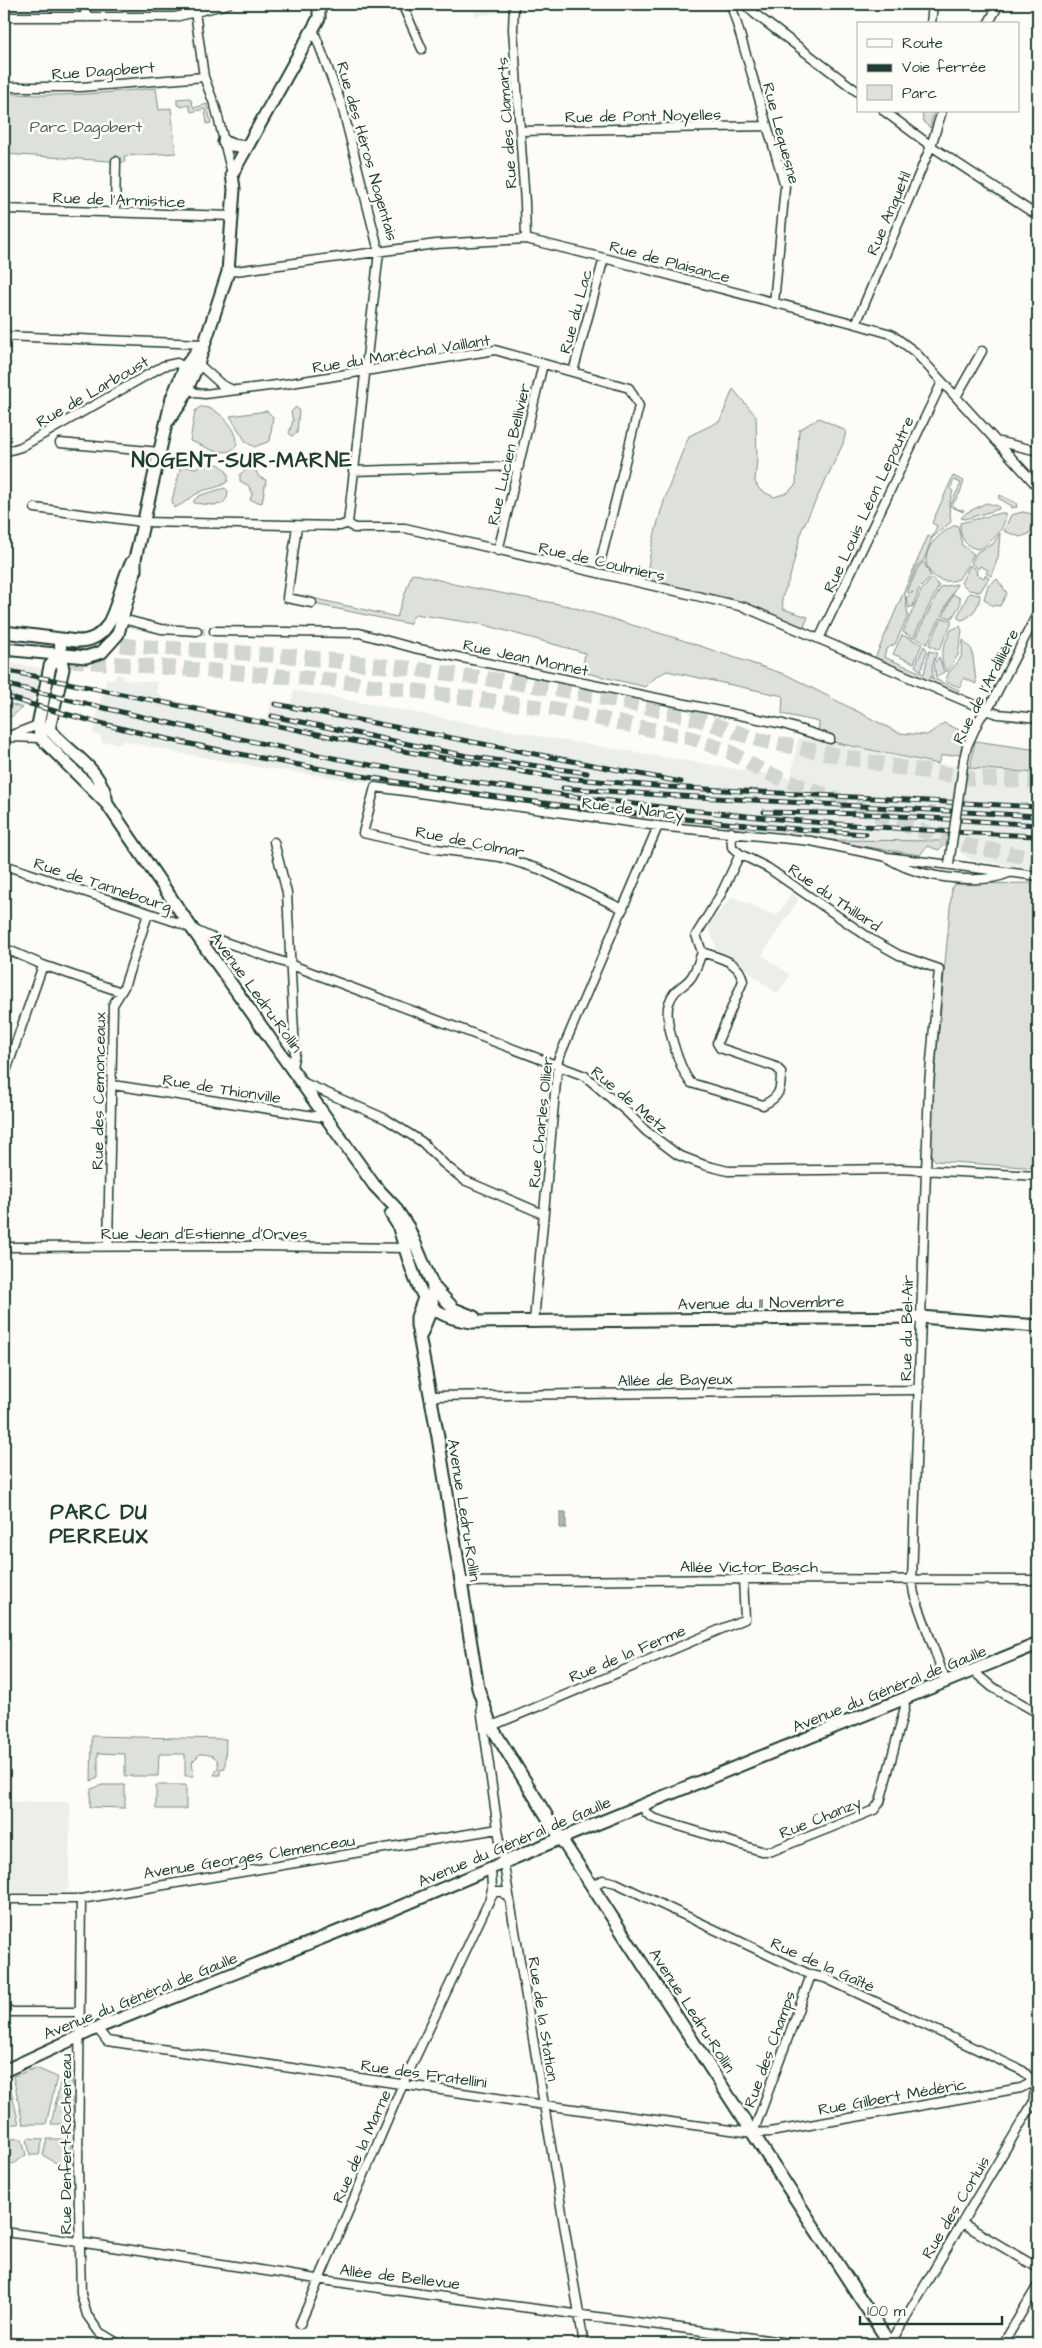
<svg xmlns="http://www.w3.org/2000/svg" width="1042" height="2348" viewBox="0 0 1042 2348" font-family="'Architects Daughter',sans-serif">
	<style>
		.built { fill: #eceee9 }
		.green { fill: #dde0db; stroke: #7e8e88 }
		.water { fill: #aeb8b1; stroke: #75877f }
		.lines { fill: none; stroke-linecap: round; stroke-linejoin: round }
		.street-tunnel { stroke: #d1d6d0; stroke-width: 8; stroke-dasharray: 8 4; stroke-linecap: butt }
		.highway-tunnel { stroke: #d1d6d0; stroke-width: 15; stroke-dasharray: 15 8; stroke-linecap: butt }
		.street-casing { stroke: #1f3d34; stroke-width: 11 }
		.secondary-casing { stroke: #1f3d34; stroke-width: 15 }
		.street { stroke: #fdfcf7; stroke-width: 8 }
		.secondary { stroke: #fdfcf7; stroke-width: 11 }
		.rail-casing { stroke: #1f3d34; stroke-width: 5 }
		.rail { stroke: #fdfcf7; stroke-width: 3; stroke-dasharray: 9; stroke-linecap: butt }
		.street-bridge-casing { stroke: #1f3d34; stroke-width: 11; stroke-linecap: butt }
		.street-bridge { stroke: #fdfcf7; stroke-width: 8 }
		.labels { text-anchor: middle; stroke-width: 5; stroke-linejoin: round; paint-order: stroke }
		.street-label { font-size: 16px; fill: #1f3d34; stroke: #fdfcf7 }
		.park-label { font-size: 16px; fill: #455e55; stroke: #fdfcf7 }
		.district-label { font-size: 21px; font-weight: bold; letter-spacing: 1px; fill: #1f3d34; stroke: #fdfcf7 }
	</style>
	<rect width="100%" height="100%" fill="#fdfcf7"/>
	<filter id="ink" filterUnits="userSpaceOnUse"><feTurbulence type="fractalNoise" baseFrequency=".02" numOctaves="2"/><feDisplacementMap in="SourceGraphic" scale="10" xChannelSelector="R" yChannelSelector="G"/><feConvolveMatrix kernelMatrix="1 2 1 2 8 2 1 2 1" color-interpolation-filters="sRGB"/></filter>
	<g filter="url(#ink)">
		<path class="built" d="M473 4H508V11L475 16Z
			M764 4H795L768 14Z
			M4 662 40 668 42 671 36 697 22 708 4 702Z
			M117 674 122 675 124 680 157 682V692L163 698 267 721 271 701 291 703 294 690 560 740 791 778 798 738 818 739 920 762 1038 773V869L971 860 961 853 957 844 945 841 821 840 568 811 259 767 178 753 122 740 121 744 109 742 102 743 100 736 93 734 102 695H104L106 679H113Z
			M791 893 799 899 762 955 790 975 777 994 747 970 714 951 716 945 707 925 733 897 777 916Z
			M4 1802H70L69 1887 65 1892H4Z"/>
		<path class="green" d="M156 88 159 110 171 108 176 153 124 156 125 162 4 154V93C54 98 106 93 156 88Z
			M190 98 194 108 207 104 211 123 207 124 205 109 191 112 189 105 181 107 180 105H177V99Z
			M922 111H934L930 128 923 121Z
			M733 389 756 416 757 459 755 482 760 490 774 497 787 493 796 484 799 430 819 418 846 431 843 444 802 529 790 577 782 598 783 609 808 617 803 629 743 603 646 581C652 530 669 483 689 436L720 421Z
			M200 407C226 405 260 459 215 451 207 449 199 443 190 441L195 411Z
			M296 407 299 410 297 433 292 436 289 433 293 421 291 412Z
			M267 411 273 417 270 441 254 447 246 442 230 416Z
			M204 462C216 463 222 463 228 474V481C220 488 211 488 202 491 192 495 185 504 174 508L172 500 181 466 196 468Z
			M248 469H255L259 477 266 480 262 503 250 500 252 494 249 486 240 481V474Z
			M953 476 964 481 960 493 953 504 957 509 964 510 963 512 950 506 961 483 954 480 950 489 953 491 949 505 951 522 932 538 924 560 917 566 905 594 908 616 895 644 886 649 884 657 924 674 929 651 937 653 932 666 933 677H930L959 690 957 693 875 658 928 536 932 538 937 526 932 523Z
			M225 488 228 491 227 498 222 504 212 505 194 503V500L201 495Z
			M1000 495 1016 503 1017 507 1011 508 1012 506 998 498Z
			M986 503 998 506 999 509 965 519 961 518 966 513Z
			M1023 512 1032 514V528L1029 534 1020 537 1004 531 1011 515Z
			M1001 513H1005C1008 526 990 545 979 549 965 548 959 536 960 523Z
			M955 525 958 526 962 545 974 554 959 579C933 589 916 563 933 542 939 535 947 529 955 525Z
			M1000 533 998 558 991 576 986 573 988 570 980 566 978 569 971 563 977 552 993 544Z
			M924 562 931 577 919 589 913 606 909 608 906 598 913 592 908 593V590L919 566Z
			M970 565 977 571 976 574 984 578 985 575 989 578 980 592 969 590 961 583Z
			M412 573 458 585 569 606 679 639 787 675 899 733 927 735 944 723 966 733 960 754 941 756 938 764 818 739 819 722 782 714 783 696 667 671 657 676 646 687 582 672 585 653 485 625 415 614 409 624 295 600 294 594 397 617Z
			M932 578 939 586 913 638 903 632 921 591Z
			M997 579 1007 593 1000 606 991 605 984 599 988 586Z
			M957 584 927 644 915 638 941 587Z
			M969 593 980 595C980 605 971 619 961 620L958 618V615Z
			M953 594 960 598V605L952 618 943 616Z
			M942 618 951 620V625L939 650 929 645Z
			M960 626 962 631 958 655 947 672C936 657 945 644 951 630Z
			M902 635 922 644 914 663 893 654Z
			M963 640 972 650 976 681V684L964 678 960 687 946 682C947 669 957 666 961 657 963 652 962 645 963 640Z
			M924 646 927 650 921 671 915 666Z
			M939 657 944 672 936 678 934 664Z
			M4 702 22 708 11 717 4 715Z
			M975 741 1038 750V773L970 768Z
			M821 840 945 841 939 850 927 846 920 855Z
			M1038 883V1168L936 1161 931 1156 933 1094 952 887 956 884Z
			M92 1736 226 1739 225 1768 220 1769V1775H214C224 1760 215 1754 200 1754L192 1762 194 1776H185V1754H159L158 1776H125V1754L98 1753V1778L91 1781Z
			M102 1785H125V1808L90 1807 91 1789Z
			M156 1785H186V1809H156Z
			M36 2068 57 2077 46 2124H23L13 2076Z
			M61 2079H72V2086L68 2087 67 2098H72V2114L70 2116 72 2124H51Z
			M9 2081 19 2124H4V2105H9Z
			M4 2138 22 2139 26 2155 13 2164H8L9 2223 4 2222Z
			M28 2138 43 2139 39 2155H30L27 2139Z
			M47 2139H71V2163H56L43 2155Z"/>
		<path class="water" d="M560 1512H566V1528H560Z"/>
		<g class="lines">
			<path class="street-tunnel" d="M197 631H214"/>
			<path class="highway-tunnel" d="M75 640 132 646 290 656 415 669 511 682 557 689 646 707 698 719 759 740 891 766 969 778 1038 781
				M69 660 330 680 555 709 691 738 730 752 764 772 910 827 965 845 1038 859"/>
			<g class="street-casing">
				<path id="street" d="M82 4 88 17
					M194 4 204 77 216 109 232 174
					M402 4 422 49
					M514 4 513 29 525 203 526 239
					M731 4 785 186 774 303
					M744 4 755 14 858 92
					M4 17H175L228 4
					M931 24 933 4
					M988 24 999 4
					M313 29 342 106 379 252 348 523
					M4 87H81L204 77
					M884 111 931 146 1038 216
					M520 131 766 126
					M4 209 233 216
					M115 212 116 161
					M228 272 436 244 526 239 604 258 856 324 891 334 915 352 1038 487
					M856 324 931 146 942 111
					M4 336 203 344
					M195 361 222 385 233 390
					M573 372 604 258
					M185 386 196 393 205 394 285 384 495 350 629 388 639 406 601 559
					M956 397 982 351
					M996 441 1038 451
					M60 443 160 452
					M4 452 21 447 163 366 177 363 188 369
					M353 471 519 466
					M35 508 143 522 340 526 348 523
					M348 523 354 528H405L744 607 986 710 998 714 1038 718
					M297 526 287 598 312 603
					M498 551 543 364
					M119 618 161 629 197 631
					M214 631 359 633 414 648 783 724 830 739
					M819 639 942 382
					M7 737 41 738 43 736
					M4 738 38 725 42 726
					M964 759 967 746 980 718 991 704 1038 612
					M731 832 732 847 740 854 768 868 874 941 899 955 939 969 929 1084 912 1581 914 1594 946 1682
					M274 842 287 893 295 1053 292 1067
					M888 858C915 877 979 886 1009 873
					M4 865 179 923 210 937 289 964 585 1076 627 1112 646 1131 678 1155 704 1165 728 1171 900 1169 1038 1176
					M623 909 539 869 500 857 428 848 363 833 375 787 658 826 811 841 887 857 1038 876
					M4 948 43 965 121 992
					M702 952C719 958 740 961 743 981L717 1043 720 1048 776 1067 781 1072C781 1090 780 1097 763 1105L691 1083C680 1070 663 1020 669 1003 674 989 680 989 689 980 695 974 699 961 702 952L696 935 721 894 740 854
					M4 1077 43 965
					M302 1082 386 1119 422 1142 444 1164 464 1180 543 1214
					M113 1085 327 1118
					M108 1246 113 1005 124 987 148 914
					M4 1247 253 1246 407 1248
					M534 1321 558 1060 658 826
					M431 1396 912 1390 919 1387
					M460 1582 743 1579 1038 1580
					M973 1671 992 1687 1038 1713
					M481 1708 498 1829 584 2344
					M487 1728 745 1619 743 1579
					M643 1805 646 1813 653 1818 761 1851H772L830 1828 874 1810 880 1802 905 1707 904 1699
					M593 1886 603 1880 616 1883 811 1975 825 1978 1023 2071 1033 2081
					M4 1899H81L498 1829
					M81 1899 78 2166 81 2294 87 2315 99 2332 119 2344
					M490 1899 494 1892H503L509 1899
					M4 2012H79
					M97 2028 107 2041 544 2105 753 2133 770 2132 1021 2088 1038 2079
					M753 2133 811 1975
					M962 2223 1038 2268
					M4 2232C109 2245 213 2263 317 2279 476 2303 635 2320 794 2344
					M300 2324 403 2084 489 1901 492 1889 491 1868
					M890 2344 1033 2103 1035 2090 1033 2081
					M1003 2344 1038 2285"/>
			</g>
			<g class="secondary-casing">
				<path id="secondary" d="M224 142 232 145 246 147
					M168 421 181 403 198 364 228 272 234 189 232 174 319 18V4
					M4 632 77 641C119 642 115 589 132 562
					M61 640 60 654 63 669 49 729C69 754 104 769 107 804
					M4 649 86 657 102 652 118 634 135 571V559L172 398 185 367 200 347
					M60 654 50 666 38 725 41 738 107 804 193 930 374 1185 394 1206 408 1227 433 1286 432 1307 420 1337
					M391 1214 398 1225C405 1246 416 1293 432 1307 444 1317 458 1320 472 1322L920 1317 1038 1326
					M433 1286 454 1309 474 1317
					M434 1295 424 1298 417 1317V1325L438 1437 478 1688 491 1726 556 1831 890 2344
					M4 2071 97 2028 392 1910 552 1842 1038 1644"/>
			</g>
			<use href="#street" class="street"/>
			<use href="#secondary" class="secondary"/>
			<g class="rail-casing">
				<path id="rail" d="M4 670 392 749 553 777 667 787 1038 807
					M4 684C161 722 318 759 478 783 663 811 851 828 1038 836
					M4 696C106 728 211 750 316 768 498 801 682 822 866 834
					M275 704 681 782
					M272 716 467 756 587 773
					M563 788 662 795 1038 816
					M764 812 868 814 1038 825"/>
			</g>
			<use href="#rail" class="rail"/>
			<g class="street-bridge-casing">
				<path id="street-bridge" d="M949 864 964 759"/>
			</g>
			<use href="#street-bridge" class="street-bridge"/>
		</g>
	</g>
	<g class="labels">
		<g class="street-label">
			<text transform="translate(103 70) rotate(-4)" y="6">Rue Dagobert</text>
			<text transform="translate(643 115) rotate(-1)" y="6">Rue de Pont Noyelles</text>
			<text transform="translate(506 123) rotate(-94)" y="6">Rue des Clamarts</text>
			<text transform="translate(782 133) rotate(75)" y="6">Rue Lequesne</text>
			<text transform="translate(368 151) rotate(74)" y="6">Rue des Héros Nogentais</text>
			<text transform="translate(119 199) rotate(2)" y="6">Rue de l'Armistice</text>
			<text transform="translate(888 213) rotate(-67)" y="6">Rue Anquetil</text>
			<text transform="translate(670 261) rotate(15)" y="6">Rue de Plaisance</text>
			<text transform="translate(575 311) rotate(-75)" y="6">Rue du Lac</text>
			<text transform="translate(401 353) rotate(-9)" y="6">Rue du Maréchal Vaillant</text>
			<text transform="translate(92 391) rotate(-30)" y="6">Rue de Larboust</text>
			<text transform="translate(508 454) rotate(-77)" y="6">Rue Lucien Bellivier</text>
			<text transform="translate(868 504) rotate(-65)" y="6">Rue Louis Léon Lepoutre</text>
			<text transform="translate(602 561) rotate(13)" y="6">Rue de Coulmiers</text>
			<text transform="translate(526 657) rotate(12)" y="6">Rue Jean Monnet</text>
			<text transform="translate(985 686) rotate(-63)" y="6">Rue de l'Ardillière</text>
			<text transform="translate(633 808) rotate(7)" y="6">Rue de Nancy</text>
			<text transform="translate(470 841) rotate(11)" y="6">Rue de Colmar</text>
			<text transform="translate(103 884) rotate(18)" y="6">Rue de Tannebourg</text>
			<text transform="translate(835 897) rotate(34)" y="6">Rue du Thillard</text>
			<text transform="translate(257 992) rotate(54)" y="6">Avenue Ledru-Rollin</text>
			<text transform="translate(222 1088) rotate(9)" y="6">Rue de Thionville</text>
			<text transform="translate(98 1091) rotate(-89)" y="6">Rue des Cemonceaux</text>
			<text transform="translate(630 1099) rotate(40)" y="6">Rue de Metz</text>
			<text transform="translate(540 1122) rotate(-84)" y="6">Rue Charles Ollier</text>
			<text x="204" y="1239">Rue Jean d'Estienne d'Orves</text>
			<text transform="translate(761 1302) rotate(-1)" y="6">Avenue du 11 Novembre</text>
			<text transform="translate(906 1328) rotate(-89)" y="6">Rue du Bel-Air</text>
			<text transform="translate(675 1379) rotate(-1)" y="6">Allée de Bayeux</text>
			<text transform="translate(465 1510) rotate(81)" y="6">Avenue Ledru-Rollin</text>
			<text x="749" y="1572">Allée Victor Basch</text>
			<text transform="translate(627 1653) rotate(-23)" y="6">Rue de la Ferme</text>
			<text transform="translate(889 1688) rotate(-22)" y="6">Avenue du Général de Gaulle</text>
			<text transform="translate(820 1817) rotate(-22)" y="6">Rue Chanzy</text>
			<text transform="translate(514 1841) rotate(-23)" y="6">Avenue du Général de Gaulle</text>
			<text transform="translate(249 1856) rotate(-9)" y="6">Avenue Georges Clemenceau</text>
			<text transform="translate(823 1964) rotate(24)" y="6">Rue de la Gaîté</text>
			<text transform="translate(140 1995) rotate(-22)" y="6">Avenue du Général de Gaulle</text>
			<text transform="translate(693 2010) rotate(57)" y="6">Avenue Ledru-Rollin</text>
			<text transform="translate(544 2019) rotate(81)" y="6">Rue de la Station</text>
			<text transform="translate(769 2049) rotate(-70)" y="6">Rue des Champs</text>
			<text transform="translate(424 2073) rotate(8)" y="6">Rue des Fratellini</text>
			<text transform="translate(892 2096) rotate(-10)" y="6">Rue Gilbert Médéric</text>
			<text transform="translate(65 2144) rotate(-90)" y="6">Rue Denfert-Rochereau</text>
			<text transform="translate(361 2146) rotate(-66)" y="6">Rue de la Marne</text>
			<text transform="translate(955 2207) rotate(-59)" y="6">Rue des Corluis</text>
			<text transform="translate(400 2276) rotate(7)" y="6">Allée de Bellevue</text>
		</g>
		<g class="park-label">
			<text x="86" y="132">Parc Dagobert</text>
		</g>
		<g class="district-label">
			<text x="242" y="467">NOGENT-SUR-MARNE</text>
			<text x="99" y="1519">PARC DU<tspan x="99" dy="24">PERREUX</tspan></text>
		</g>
	</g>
	<rect width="1042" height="2348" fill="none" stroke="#fdfcf7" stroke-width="20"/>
	<rect x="10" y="10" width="1022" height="2328" fill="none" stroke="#1f3d34" stroke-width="2" filter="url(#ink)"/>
	<rect x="857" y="22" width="162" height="90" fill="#fdfcf7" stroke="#a4b0a9"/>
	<rect x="867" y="39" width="25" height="8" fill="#fdfcf7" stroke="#a4b0a9"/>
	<text x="902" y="48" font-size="15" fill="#1f3d34">Route</text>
	<rect x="867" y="64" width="25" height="8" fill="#1f3d34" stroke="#a4b0a9"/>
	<text x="902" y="72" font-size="15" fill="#1f3d34">Voie ferrée</text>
	<rect x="867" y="85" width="25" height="15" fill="#dde0db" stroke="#a4b0a9"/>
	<text x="902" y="98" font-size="15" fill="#1f3d34">Parc</text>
	<path d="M860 2316v8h142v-8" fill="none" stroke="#1f3d34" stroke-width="2.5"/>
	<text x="867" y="2316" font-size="15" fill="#1f3d34" stroke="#fdfcf7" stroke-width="4" paint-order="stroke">100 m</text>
</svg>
